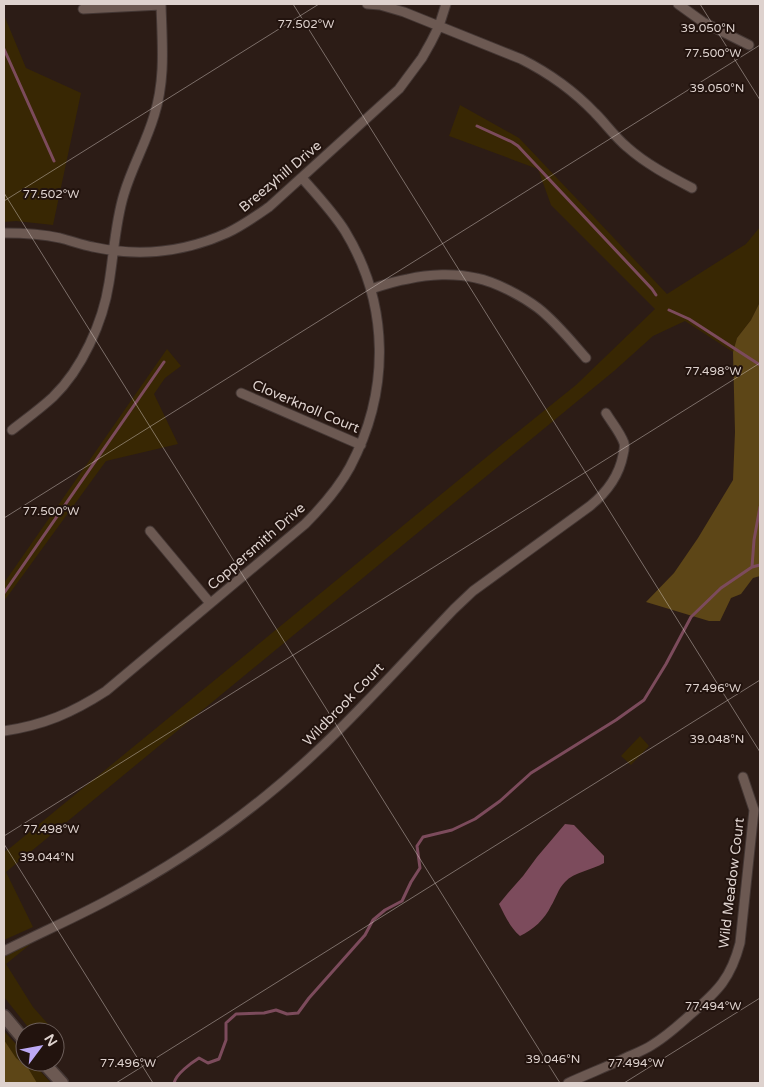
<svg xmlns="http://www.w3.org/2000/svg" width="764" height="1087" viewBox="0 0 764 1087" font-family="'Varela Round',sans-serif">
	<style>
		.green { fill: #382703 }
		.forest { fill: #5d4617 }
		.water { fill: #7c4b5c }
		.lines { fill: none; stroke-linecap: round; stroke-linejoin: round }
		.stream { stroke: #7c4b5c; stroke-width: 3 }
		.street-casing { stroke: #443734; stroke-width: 11 }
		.secondary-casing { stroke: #443734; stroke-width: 15 }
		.street { stroke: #6c5952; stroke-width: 9 }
		.secondary { stroke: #6c5952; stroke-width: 12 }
		.ticks { fill: none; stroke: #ded2ce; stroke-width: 1; stroke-opacity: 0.45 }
		.labels { text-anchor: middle; stroke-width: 4; stroke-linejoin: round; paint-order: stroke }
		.street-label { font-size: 14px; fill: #ded2ce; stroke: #22130e }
		.ticks-label { font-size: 12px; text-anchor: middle; fill: #ded2ce; stroke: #22130e; stroke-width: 4; stroke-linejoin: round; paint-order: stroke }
	</style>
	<rect width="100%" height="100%" fill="#2c1c16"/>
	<path class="green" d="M4 15 26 68 81 93 53 225 16 221 4 222Z
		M460 105 519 138 667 294 746 244 760 227V302L751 320 737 338 733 352 685 321 653 336 614 371 6 872 33 927 4 940V852L10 848 494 451 576 385 655 309 551 205 538 169 449 136Z
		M167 349 181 366 165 378 154 394 178 444 106 461 7 597 4 600V583Z
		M640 736 649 746 631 765 621 756Z
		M38 938 6 964 33 1007 55 1032H32L4 997V954Z
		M4 1031 25 1054V1062H32L51 1083H4Z"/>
	<path class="forest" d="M760 302V576L753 578 741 594 731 598 720 621H709L646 602 674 573 698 538 733 480 735 432 733 352 737 338 751 320Z
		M4 1040 16 1058 28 1068 37 1083H4Z"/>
	<path class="water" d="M565 824 574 825 604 856V863C592 870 574 872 565 882 558 889 556 898 551 906 545 919 533 930 520 936 510 927 505 916 499 904L508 893 523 876 537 857Z"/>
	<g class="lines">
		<path class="stream" d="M4 49 54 161
			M477 126 512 142 518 146 652 289 656 295
			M669 310 689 319 760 365
			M752 567 760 565
			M4 593 164 362
			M174 1083C176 1074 191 1063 199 1058L208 1063 219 1059 226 1040V1023L236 1014 264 1013 276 1010 287 1014 298 1013 309 998 365 935 373 920 385 910 402 901 411 882 420 868 417 846 423 837 452 830 475 819 500 801 531 773 616 720 644 700 666 664 691 617 721 588 752 567 754 540 760 507"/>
		<g class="street-casing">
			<path id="street" d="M367 4 380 5 404 12 521 59C549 73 573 90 595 113 606 124 615 137 627 147 646 164 669 176 692 188
				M678 4 703 22 749 45
				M83 9 161 5
				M4 233C23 233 42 234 60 238 72 241 82 245 93 247 139 257 185 252 227 233 242 226 256 216 269 207L399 89 422 58 431 42 439 26 446 4
				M371 289C383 285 395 281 408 279 429 274 455 273 476 278 496 282 522 296 538 308 556 322 571 341 586 358
				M241 393 361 445
				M12 430C26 419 40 409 53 397 82 369 103 322 109 283 114 253 115 223 124 194 132 167 146 143 154 116 166 79 162 42 161 4
				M150 531 210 603
				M4 731C44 725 72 713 106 691L305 524C322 507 338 489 350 467 390 392 390 305 345 231 333 212 317 195 302 178
				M4 951C38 934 72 919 106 901 163 871 217 836 267 795 335 740 393 673 454 609L473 591 590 506C606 493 619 476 623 455 624 451 625 447 624 443 620 432 612 423 606 413
				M568 1083C586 1075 603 1068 621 1060 631 1055 643 1051 652 1045 667 1036 679 1025 691 1014 718 991 731 978 740 943L754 810 743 777"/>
		</g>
		<g class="secondary-casing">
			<path id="secondary" d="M4 1016 25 1041
				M43 1062 62 1083"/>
		</g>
		<use href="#street" class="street"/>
		<use href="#secondary" class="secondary"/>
	</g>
	<path class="ticks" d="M293 4 760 752M700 4 760 100M4 193 560 1083M4 201 319 4M4 518 760 45M4 836 760 363M4 844 153 1083M116 1083 760 680M624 1083 760 998"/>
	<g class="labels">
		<g class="street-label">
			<text transform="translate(280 176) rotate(-40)" y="5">Breezyhill Drive</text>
			<text transform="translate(306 406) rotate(23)" y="5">Cloverknoll Court</text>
			<text transform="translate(256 546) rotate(-41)" y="5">Coppersmith Drive</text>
			<text transform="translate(343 704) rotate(-46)" y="5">Wildbrook Court</text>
			<text transform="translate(731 883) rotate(-83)" y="5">Wild Meadow Court</text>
		</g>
	</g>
	<g class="ticks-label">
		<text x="306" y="28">77.502°W</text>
		<text x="708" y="32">39.050°N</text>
		<text x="713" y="57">77.500°W</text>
		<text x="717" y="92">39.050°N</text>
		<text x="51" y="198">77.502°W</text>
		<text x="713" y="375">77.498°W</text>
		<text x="51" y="515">77.500°W</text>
		<text x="713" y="692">77.496°W</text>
		<text x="717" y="743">39.048°N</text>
		<text x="51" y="833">77.498°W</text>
		<text x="47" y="861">39.044°N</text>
		<text x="713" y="1010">77.494°W</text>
		<text x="553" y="1063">39.046°N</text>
		<text x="128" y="1067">77.496°W</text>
		<text x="636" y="1067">77.494°W</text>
	</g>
	<rect width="764" height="1087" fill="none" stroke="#ded2ce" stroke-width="10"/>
	<g transform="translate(40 1047) rotate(58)"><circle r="24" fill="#22130e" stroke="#6d5f5b"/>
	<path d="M0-4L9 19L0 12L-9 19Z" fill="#bda9f5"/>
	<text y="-8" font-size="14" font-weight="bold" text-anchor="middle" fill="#ded2ce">N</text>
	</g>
</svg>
